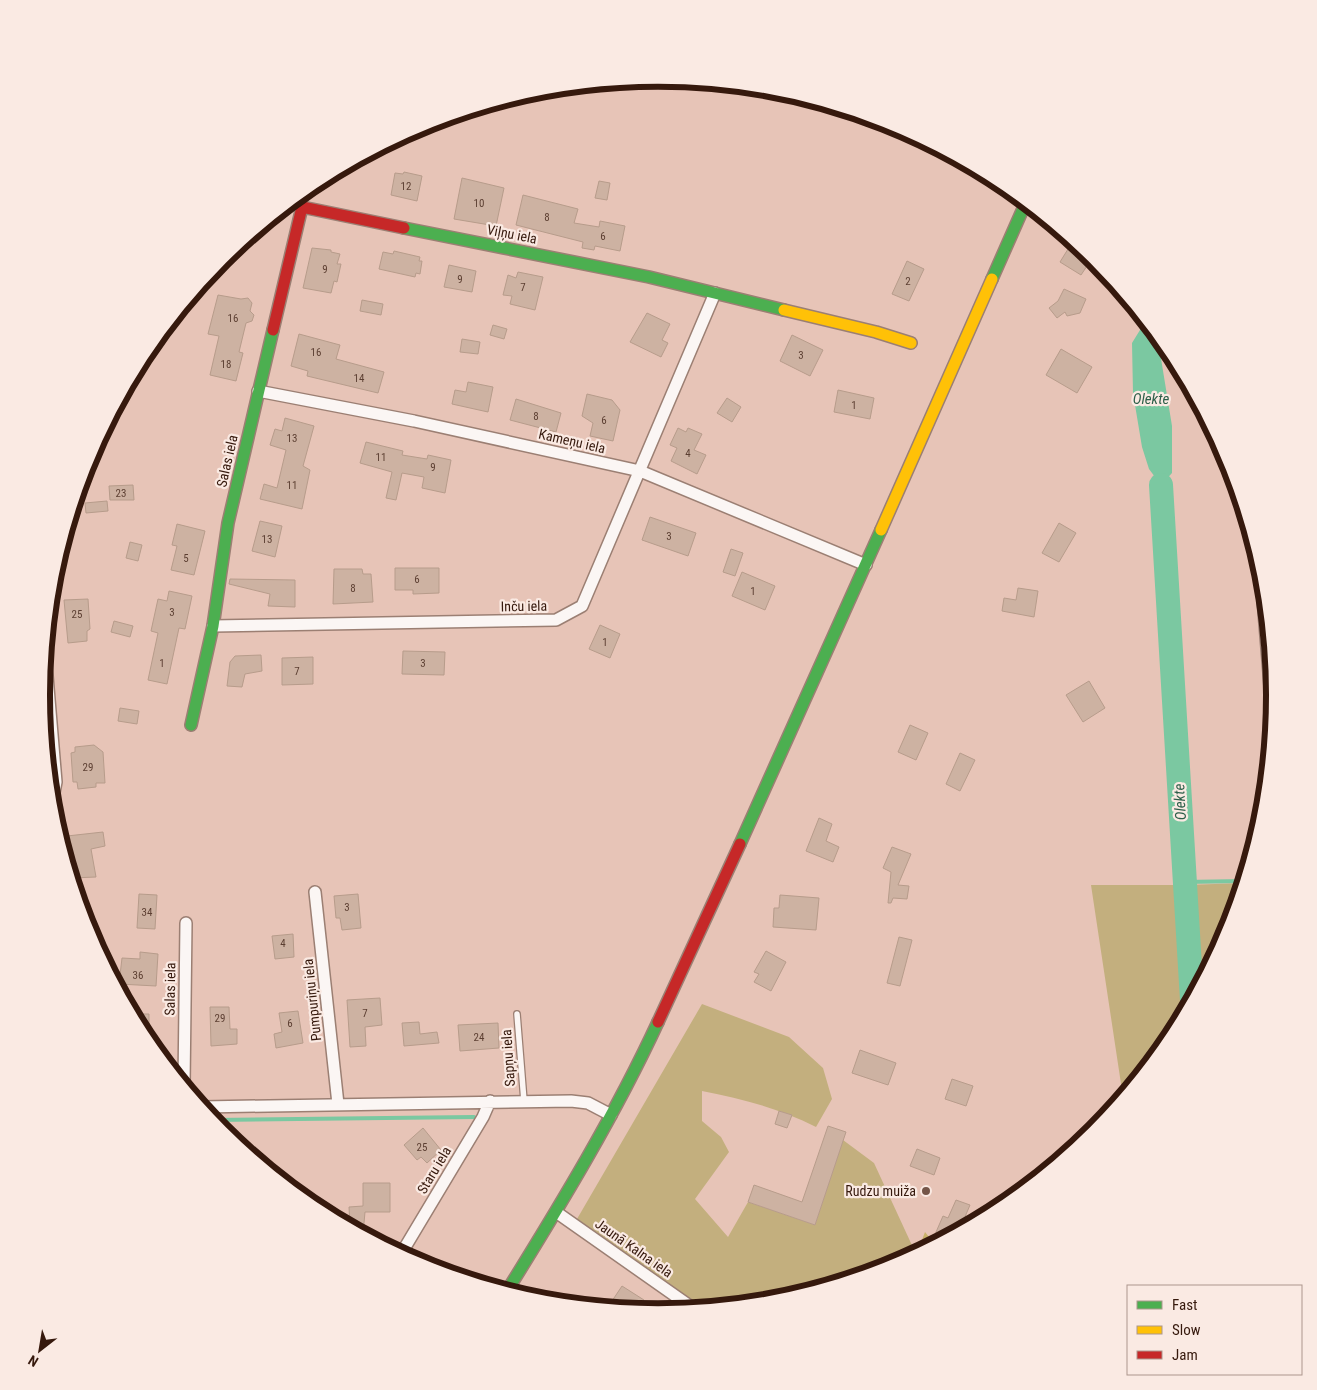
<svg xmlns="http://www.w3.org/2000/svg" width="1317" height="1390" viewBox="0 0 1317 1390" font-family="'Roboto Condensed',sans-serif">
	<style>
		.green { fill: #c3af7e }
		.forest { fill: #c9b26a }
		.water { fill: #7bc8a1 }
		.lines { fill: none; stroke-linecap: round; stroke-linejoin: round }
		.stream { stroke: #7bc8a1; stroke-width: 4 }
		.river { stroke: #7bc8a1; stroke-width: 24 }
		.building { fill: #cdb2a2; stroke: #b79c8b }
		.lane-casing { stroke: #9b7f73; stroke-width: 8 }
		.street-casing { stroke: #9b7f73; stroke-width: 14 }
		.fast-casing { stroke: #9b7f73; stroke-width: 14 }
		.slow-casing { stroke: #9b7f73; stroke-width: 14 }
		.jam-casing { stroke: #9b7f73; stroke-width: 14 }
		.lane { stroke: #fbf6f4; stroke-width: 5.5 }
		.street { stroke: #fbf6f4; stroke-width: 11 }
		.fast { stroke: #4caf50; stroke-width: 11 }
		.slow { stroke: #ffc107; stroke-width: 11 }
		.jam { stroke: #c62828; stroke-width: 11 }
		.poi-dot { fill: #745548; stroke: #faeae3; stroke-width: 2 }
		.labels { text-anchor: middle; stroke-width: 4.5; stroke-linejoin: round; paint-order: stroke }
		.number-label { font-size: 11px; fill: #5c3f32 }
		.street-label { font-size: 14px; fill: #36190d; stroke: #faeae3 }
		.poi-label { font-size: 14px; fill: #36190d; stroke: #faeae3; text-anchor: end }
		.water-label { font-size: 15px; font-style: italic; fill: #2d5f49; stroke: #faeae3 }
		.rim { fill: none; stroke: #36190d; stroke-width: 6 }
	</style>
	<rect width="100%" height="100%" fill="#e7c4b7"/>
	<path class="green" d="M1243 883 1229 931 1200 985 1187 885Z
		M1091 885H1180L1188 1007 1172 1038 1123 1097Z
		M702 1004 789 1037 823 1068 832 1099 816 1127C779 1108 742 1099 702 1091V1121L721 1137 729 1152 695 1199 728 1237 748 1202 815 1225 843 1140 874 1163 916 1254 894 1265 779 1300 702 1308 577 1219Z"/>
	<path class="forest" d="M925 1232 933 1242 937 1243 917 1253Z"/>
	<path class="water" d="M1138 311 1157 334 1172 426V473L1161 485 1149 469 1142 447 1133 393 1132 343 1140 330Z"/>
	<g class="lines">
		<path class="stream" d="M1184 882 1244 881
			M213 1120 474 1117"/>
		<path class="river" d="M1161 485 1192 1000"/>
	</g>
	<path class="building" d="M404 172 422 176 417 201 391 195 395 173 403 174Z
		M462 178 504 188 496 226 454 219Z
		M599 181 610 183 607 200 595 198Z
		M523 195 578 209 574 223 599 227 600 221 625 226 620 251 595 246 594 250 582 248 583 242 516 225Z
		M1073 241 1093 257 1081 275 1060 262Z
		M312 248 331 250V252L340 254 337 264H341L337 282 334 281 331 293 303 288Z
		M394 251 420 257 419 261H422L420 274 416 273 415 277 379 269 383 252 393 254Z
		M907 261 924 269 909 301 892 294Z
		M449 265 476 271 472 292 444 287Z
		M518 272 543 277 535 310 510 304 512 296 503 295 508 275 516 278Z
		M1064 289 1086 299 1080 313 1067 316 1065 312 1057 318 1049 308 1058 301Z
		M218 295 241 299 248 298 252 303 250 311 254 315 252 321 246 323 239 352 243 353 236 381 210 375 219 336 208 334Z
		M362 300 383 304 381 315 360 311Z
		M647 313 670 324 662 340 668 343 661 357 630 342Z
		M493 325 507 329 504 339 490 335Z
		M299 334 340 345 336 359 384 372 378 393 307 376 308 371 291 366Z
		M792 335 823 350 810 376 780 361Z
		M462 339 480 342 478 354 460 352Z
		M1061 349 1092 367 1077 393 1046 375Z
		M468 382 493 387 488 412 452 404 455 390 466 392Z
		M838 390 874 398 870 419 834 412Z
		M587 394 612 400 620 410 613 441 590 436 593 423 582 416Z
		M727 398 741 407 732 422 717 413Z
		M516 399 561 413 556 432 510 420Z
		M285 418 314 426 303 466 310 470 302 509 260 499 264 484 277 488 286 450 270 445 275 429 282 431Z
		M678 428 686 432 688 428 702 434 694 450 706 455 697 474 671 461 677 448 670 445Z
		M366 442 403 451 402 455 427 459 428 455 451 460 445 493 422 488 424 477 402 473 396 500 386 498 392 472 360 463Z
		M133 485 134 500H110L109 486Z
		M107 501 108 511 86 513 85 503Z
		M650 517 696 533 688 556 642 540Z
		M260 521 282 526 275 557 252 551Z
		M1059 523 1076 533 1059 562 1042 553Z
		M177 524 205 531 194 575 171 570 177 546 172 545Z
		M130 542 142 545 138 561 126 558Z
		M731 549 743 553 735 576 723 572Z
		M395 568H439V593L413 594V590H395Z
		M334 569H362L363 574H371L373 602 333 604Z
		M742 572 775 586 765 610 732 596Z
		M230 579 295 580V607L268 606 270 594 229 584Z
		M1018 588 1038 591 1034 617 1002 611 1004 598 1016 600Z
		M169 591 192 596 185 629 179 628 167 684 148 680 158 633 151 631 158 599 167 601Z
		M88 599 90 629 87 631V641L68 643 64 600Z
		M114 621 133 626 130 637 111 632Z
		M600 625 620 634 610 658 589 649Z
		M403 651 445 652 444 675 402 674Z
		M261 655 262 671 245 674 242 687 227 686 230 662 235 656Z
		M313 657V684L282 685V658Z
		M1089 681 1105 708 1083 722 1066 695Z
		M120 708 139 711 137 724 118 721Z
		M910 725 928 733 916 760 898 752Z
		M94 745 103 752 105 783H96V787L78 789 77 782H73L71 753 75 752V747Z
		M960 753 975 760 960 791 946 784Z
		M819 818 832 824 826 841 839 847 833 862 806 851Z
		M103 832 105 846 91 849 96 877 72 878 67 836Z
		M892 847 911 854 898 885 909 886 907 899 893 898 891 903H888L891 872 883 868Z
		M139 894 157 895 155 929 137 928Z
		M358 894 361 928 342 930 340 918H336L334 896Z
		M780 895 819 898 816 930 773 927 774 908H779Z
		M293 934 294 957 275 959 272 936Z
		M899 937 912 940 900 986 887 983Z
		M766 951 786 962 771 991 754 982 759 974 754 972Z
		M140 952 158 954 156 986 119 984 122 958 140 959Z
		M380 998 382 1025 365 1027 366 1046 350 1047 347 1000Z
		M210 1007H229L230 1029H237V1044L211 1046Z
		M298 1011 303 1043 276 1048 274 1034 282 1032 279 1013Z
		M132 1014H149V1043L145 1038Z
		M419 1022 420 1034 437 1032 439 1043 404 1046 402 1023Z
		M498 1023 499 1048 460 1051 458 1025Z
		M860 1050 896 1063 888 1085 852 1073Z
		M952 1079 973 1086 966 1106 945 1099Z
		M779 1111 792 1115 787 1128 775 1124Z
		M828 1126 846 1132 815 1225 748 1202 754 1185 802 1202Z
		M423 1128 441 1150 427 1163 421 1157 417 1160 404 1145Z
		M917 1149 940 1158 934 1175 910 1166Z
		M363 1183H390V1212H365L363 1234 350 1227 349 1207 363 1206Z
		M956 1200 970 1205 959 1231 930 1246 943 1216 948 1218Z
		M622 1286 644 1300 637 1310 608 1307Z"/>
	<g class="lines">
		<g class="lane-casing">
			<path id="lane" d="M517 1014 524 1101"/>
		</g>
		<g class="street-casing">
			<path id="street" d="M258 391 414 421 640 471 866 565
				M1260 562 1273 722
				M213 626 556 620 582 606 715 293
				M45 652 56 782 52 803
				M315 892 338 1104
				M184 1085 186 923
				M202 1107 571 1101 588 1103 611 1115
				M556 1212 694 1309
				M401 1254 483 1117 490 1101"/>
		</g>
		<g class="fast-casing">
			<path id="fast" d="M404 228 649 277 784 310
				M992 279 1026 202
				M191 725 213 626 228 523 273 330
				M740 844 881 530
				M507 1291C561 1204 615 1115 658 1022"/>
		</g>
		<g class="slow-casing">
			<path id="slow" d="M784 310 876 332 911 343
				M881 530 992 279"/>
		</g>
		<g class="jam-casing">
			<path id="jam" d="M273 330 302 207 404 228
				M658 1022 740 844"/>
		</g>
		<use href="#lane" class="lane"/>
		<use href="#street" class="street"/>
		<use href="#fast" class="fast"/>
		<use href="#slow" class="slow"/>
		<use href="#jam" class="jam"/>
	</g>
	<circle class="poi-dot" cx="926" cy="1191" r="5"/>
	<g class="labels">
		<g class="number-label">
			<text x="406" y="190">12</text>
			<text x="479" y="207">10</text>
			<text x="547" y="221">8</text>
			<text x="603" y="240">6</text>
			<text x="325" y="273">9</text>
			<text x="460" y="283">9</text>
			<text x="908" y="285">2</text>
			<text x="523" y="291">7</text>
			<text x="233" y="322">16</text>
			<text x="316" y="356">16</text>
			<text x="801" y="359">3</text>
			<text x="226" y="368">18</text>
			<text x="359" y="382">14</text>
			<text x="854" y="409">1</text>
			<text x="536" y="420">8</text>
			<text x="604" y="424">6</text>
			<text x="292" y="442">13</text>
			<text x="688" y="457">4</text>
			<text x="381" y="461">11</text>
			<text x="433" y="471">9</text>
			<text x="292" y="489">11</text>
			<text x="121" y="497">23</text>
			<text x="669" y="540">3</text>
			<text x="267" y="543">13</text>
			<text x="186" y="562">5</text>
			<text x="417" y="583">6</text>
			<text x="353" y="592">8</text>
			<text x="753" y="595">1</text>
			<text x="172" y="616">3</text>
			<text x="77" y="618">25</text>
			<text x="605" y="646">1</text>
			<text x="162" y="667">1</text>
			<text x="423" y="667">3</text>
			<text x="297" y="675">7</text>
			<text x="88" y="771">29</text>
			<text x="347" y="911">3</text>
			<text x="147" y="916">34</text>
			<text x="283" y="947">4</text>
			<text x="138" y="979">36</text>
			<text x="365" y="1017">7</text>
			<text x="220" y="1022">29</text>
			<text x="290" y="1027">6</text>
			<text x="479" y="1041">24</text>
			<text x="422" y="1151">25</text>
		</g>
		<g class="street-label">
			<text transform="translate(512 234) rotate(11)" y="5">Viļņu iela</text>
			<text transform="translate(572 441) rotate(13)" y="5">Kameņu iela</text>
			<text transform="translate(227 461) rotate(-77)" y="5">Salas iela</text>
			<text transform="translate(524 606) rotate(-1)" y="5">Inču iela</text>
			<text transform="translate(170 989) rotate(-89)" y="5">Salas iela</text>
			<text transform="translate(312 1000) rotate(-96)" y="5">Pumpuriņu iela</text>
			<text transform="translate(508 1058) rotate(-94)" y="5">Sapņu iela</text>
			<text transform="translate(434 1170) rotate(-59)" y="5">Staru iela</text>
			<text transform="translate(634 1248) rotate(35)" y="5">Jaunā Kalna iela</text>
		</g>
		<g class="poi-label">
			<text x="916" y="1196">Rudzu muiža</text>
		</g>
		<g class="water-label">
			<text x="1151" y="404">Olekte</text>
			<text transform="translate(1180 802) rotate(-93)" y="5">Olekte</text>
		</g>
	</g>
	<path d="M0 0H1317V1390H0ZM50 695a608 608 0 1 1 1216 0a608 608 0 1 1-1216 0Z" fill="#faeae3" fill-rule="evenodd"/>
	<path class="rim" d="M50 695a608 608 0 1 1 1216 0a608 608 0 1 1-1216 0Z"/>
	<rect x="1127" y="1285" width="175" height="90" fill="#faeae3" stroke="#ac968d"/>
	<rect x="1137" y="1301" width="25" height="8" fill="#4caf50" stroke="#ac968d"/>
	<text x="1172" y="1310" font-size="15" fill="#36190d">Fast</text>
	<rect x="1137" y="1326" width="25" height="8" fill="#ffc107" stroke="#ac968d"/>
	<text x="1172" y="1335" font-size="15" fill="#36190d">Slow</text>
	<rect x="1137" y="1351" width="25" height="8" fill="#c62828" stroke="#ac968d"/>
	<text x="1172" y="1360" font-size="15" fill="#36190d">Jam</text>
	<g transform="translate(40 1350) rotate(211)" stroke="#faeae3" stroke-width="4" paint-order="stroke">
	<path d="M0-4L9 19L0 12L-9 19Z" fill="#36190d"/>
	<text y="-8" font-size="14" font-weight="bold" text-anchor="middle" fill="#36190d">N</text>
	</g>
</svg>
